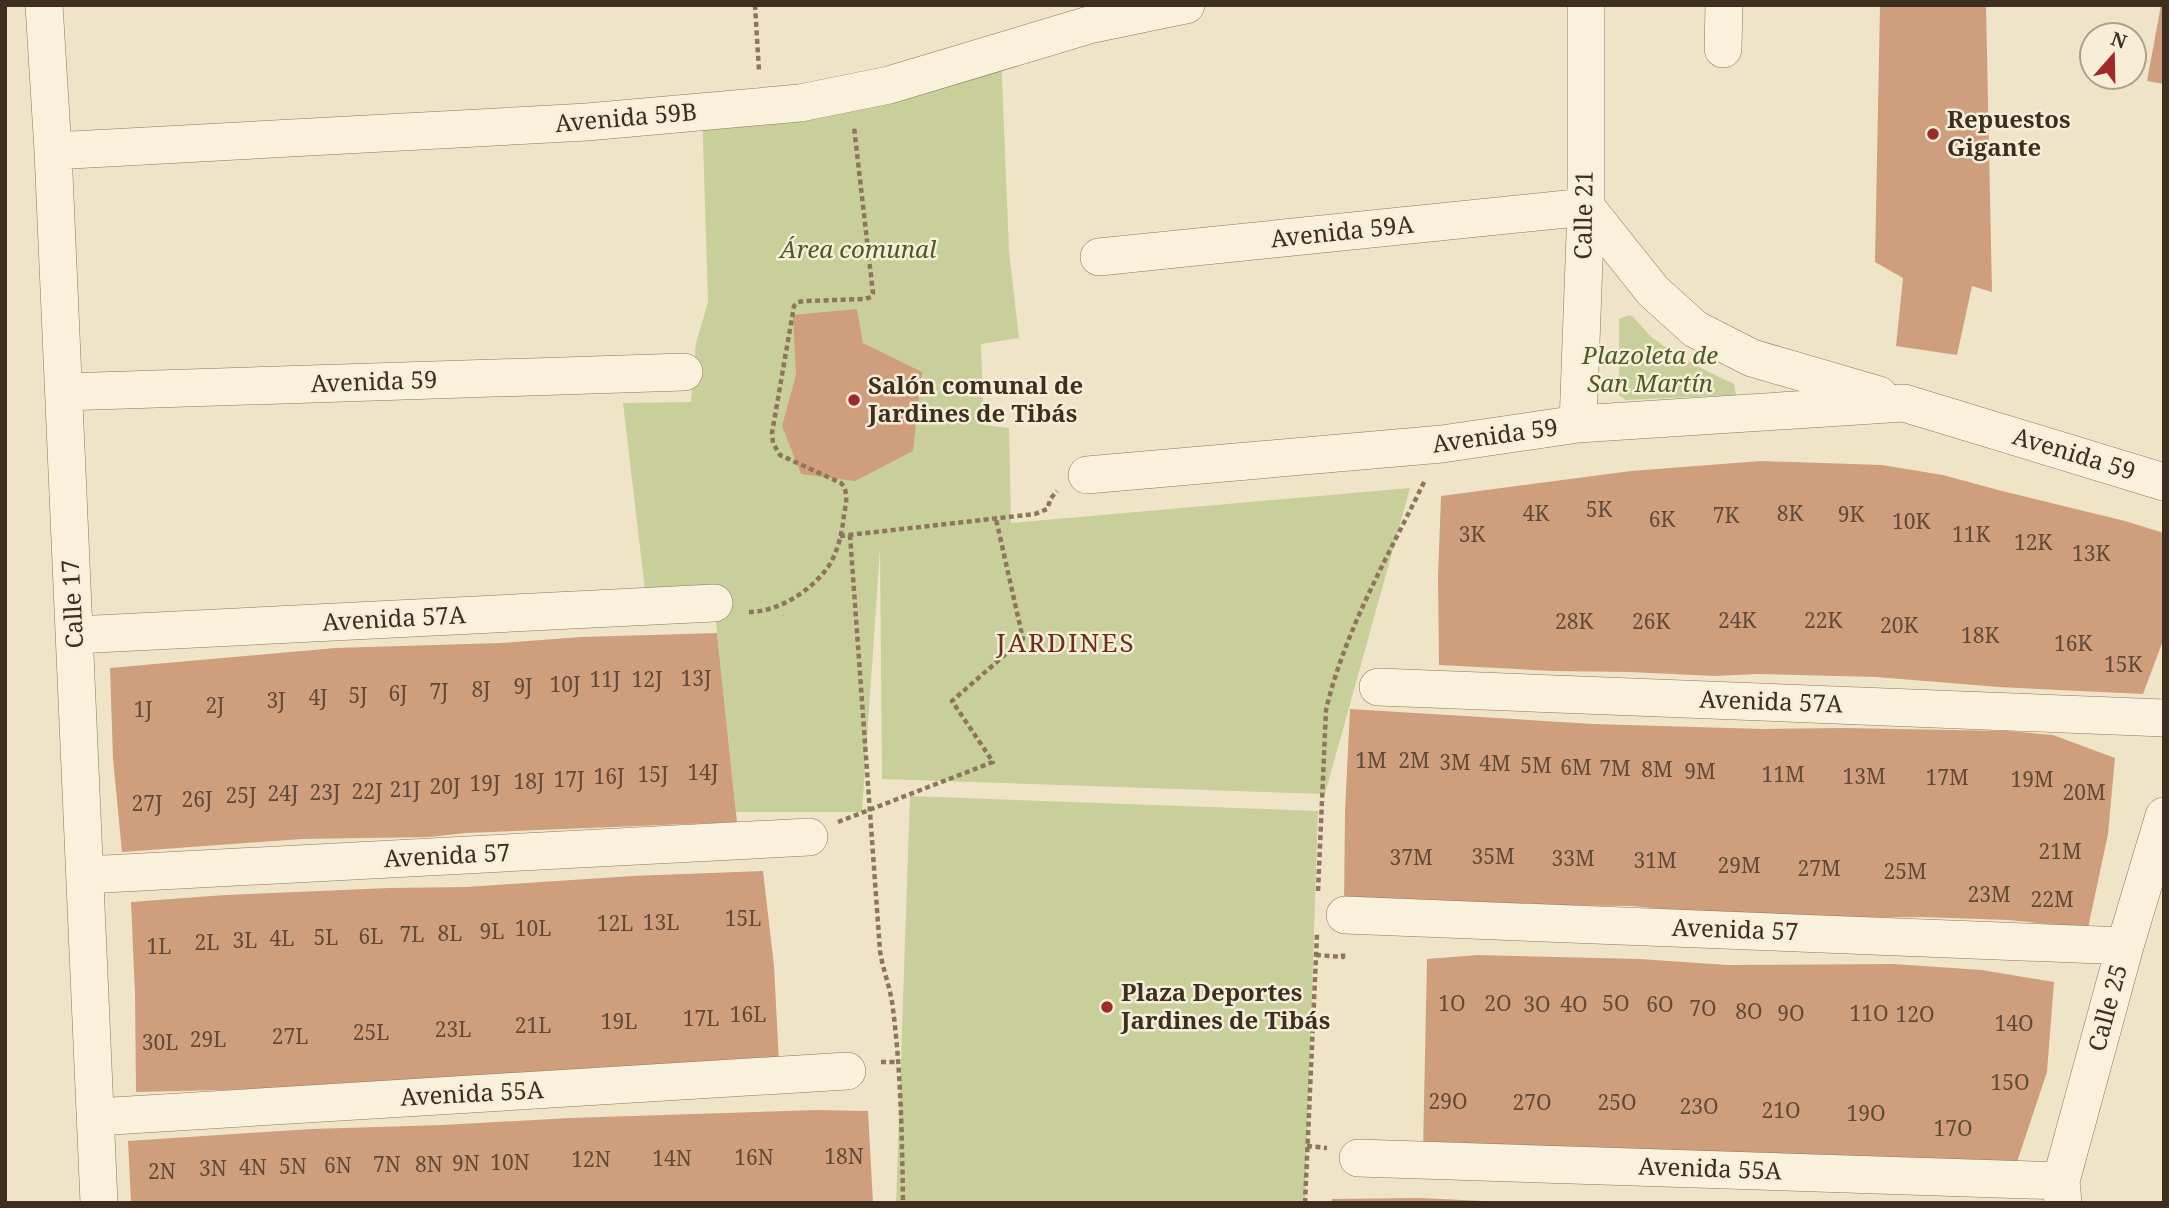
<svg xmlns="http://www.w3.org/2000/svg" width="2169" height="1208" viewBox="0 0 2169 1208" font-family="'Noto Serif',serif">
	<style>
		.green { fill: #c9cf9b }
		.building { fill: #cf9f7d }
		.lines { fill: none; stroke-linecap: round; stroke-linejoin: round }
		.minor-casing { stroke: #8d765c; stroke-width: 38 }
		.path { stroke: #8d765c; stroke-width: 4.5; stroke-dasharray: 5 3.5; stroke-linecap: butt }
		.minor { stroke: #faf1dc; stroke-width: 37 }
		.poi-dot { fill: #9e2a2b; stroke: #f7eed8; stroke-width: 2.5 }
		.labels { text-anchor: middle; stroke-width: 5; stroke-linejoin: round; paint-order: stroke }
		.number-label { font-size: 21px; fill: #624a37 }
		.street-label { font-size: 24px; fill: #3d2e20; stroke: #f7eed8 }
		.poi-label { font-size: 24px; font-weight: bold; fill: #3d2e20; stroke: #f7eed8; text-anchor: start }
		.park-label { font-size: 24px; font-style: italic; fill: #4d5a26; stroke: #f7eed8 }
		.neighbourhood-label { font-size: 26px; letter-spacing: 2px; fill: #6b2e1e; stroke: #f7eed8 }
	</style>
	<rect width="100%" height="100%" fill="#f0e4c8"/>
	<path class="green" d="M1001 53 1009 251 1019 338 981 344 984 425 1009 428 1011 523 1410 488 1325 794 882 779 880 549 862 812H736L714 603 647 607 623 403 691 402 696 343 708 302 702 111Z
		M1630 315C1639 321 1644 331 1653 338 1678 357 1706 371 1734 384L1736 395 1626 400 1619 395V319Z
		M910 796 1318 811 1305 1203H896Z"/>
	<path class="building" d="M1880 5H1986L1992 292 1972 286 1957 355 1896 346 1903 278 1875 262Z
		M2161 5H2164V84L2147 81Z
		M857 309 863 343 922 372 913 451 855 481 801 474 782 426 796 375 793 315Z
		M1761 461 1882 465 1943 475 2002 491 2125 521 2164 533V638L2143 694 1998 687 1876 677 1757 674 1715 676 1630 672 1552 671 1439 665 1438 577 1441 496 1631 471Z
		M717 633 737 822 465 833 430 837 302 839 122 852 113 759 110 668 335 648 500 643 581 637Z
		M1350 709 1594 724 1763 729 1843 728 2007 731 2053 735 2115 758 2108 834 2088 928 2008 920 1922 917 1838 918 1673 910 1632 906 1344 904 1345 812Z
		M763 871 774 966 779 1062 314 1088 136 1092 135 995 131 902 225 895 389 888 466 887 632 876Z
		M1478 955 1640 959 1727 965 1893 964 1982 970 2054 982 2047 1072 2017 1162 1423 1151 1427 959Z
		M816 1110 868 1111 873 1203H131L128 1141 311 1129 442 1125 570 1118Z
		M1420 1198 1483 1201V1203H1331L1332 1199Z"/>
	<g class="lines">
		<g class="minor-casing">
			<path id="minor" d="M44 5 53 151 99 1203
				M1723 49 1724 5
				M53 151 587 122 800 103 889 85 1089 25 1186 5
				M1099 257 1586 207 1653 291 1695 329 1752 358 1879 395
				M64 392 684 372
				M1578 424 1586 207V5
				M1087 475 1442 444 1578 424 1904 403 2164 482
				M75 635 714 603
				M1378 687 2164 718
				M86 875 809 837
				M1345 915 2125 946
				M96 1117 847 1071
				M1358 1158 2061 1181
				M2063 1203 2061 1181 2125 946 2164 816"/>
		</g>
		<path class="path" d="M755 5 759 71
			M850 535 880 951C883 971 891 989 893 1009 901 1073 902 1138 903 1203
			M840 536 1035 514 1047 509 1051 498 1057 491
			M749 612C778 612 811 591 828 567 838 552 842 533 844 515 846 503 849 492 841 483L780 455 773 443 772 433 794 306 798 302 805 301 865 299 871 297 873 293 854 127
			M838 822 993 762 952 701 1023 639 996 519
			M1318 891 1326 710C1345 629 1389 555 1425 480
			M1316 955 1343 957V950
			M881 1062H897
			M1307 1146 1327 1148
			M1305 1203 1317 934"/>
		<use href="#minor" class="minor"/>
	</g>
	<g class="poi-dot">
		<circle cx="1933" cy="134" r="7"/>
		<circle cx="854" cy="400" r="7"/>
		<circle cx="1107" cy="1007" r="7"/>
	</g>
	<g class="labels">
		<g class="number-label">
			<text x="1599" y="517">5K</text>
			<text x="1536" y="521">4K</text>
			<text x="1790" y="521">8K</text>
			<text x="1851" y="522">9K</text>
			<text x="1726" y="523">7K</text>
			<text x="1662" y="527">6K</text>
			<text x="1911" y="529">10K</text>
			<text x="1472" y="542">3K</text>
			<text x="1971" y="542">11K</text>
			<text x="2033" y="550">12K</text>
			<text x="2091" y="561">13K</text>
			<text x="1737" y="628">24K</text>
			<text x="1823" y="628">22K</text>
			<text x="1574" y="629">28K</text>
			<text x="1651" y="629">26K</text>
			<text x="1899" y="633">20K</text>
			<text x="1980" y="643">18K</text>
			<text x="2073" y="651">16K</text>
			<text x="2123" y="672">15K</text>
			<text x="696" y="686">13J</text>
			<text x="605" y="687">11J</text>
			<text x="647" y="687">12J</text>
			<text x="565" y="692">10J</text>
			<text x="523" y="694">9J</text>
			<text x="481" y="697">8J</text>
			<text x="439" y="699">7J</text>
			<text x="398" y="701">6J</text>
			<text x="358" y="703">5J</text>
			<text x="318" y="705">4J</text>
			<text x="276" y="708">3J</text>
			<text x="215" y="713">2J</text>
			<text x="143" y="717">1J</text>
			<text x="1371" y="768">1M</text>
			<text x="1414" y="768">2M</text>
			<text x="1455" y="770">3M</text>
			<text x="1495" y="771">4M</text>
			<text x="1536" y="773">5M</text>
			<text x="1576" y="775">6M</text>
			<text x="1615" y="776">7M</text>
			<text x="1657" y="777">8M</text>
			<text x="1700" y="779">9M</text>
			<text x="703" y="780">14J</text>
			<text x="653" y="782">15J</text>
			<text x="1783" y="782">11M</text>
			<text x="609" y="784">16J</text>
			<text x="1864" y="784">13M</text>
			<text x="1947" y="785">17M</text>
			<text x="569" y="787">17J</text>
			<text x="2032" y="787">19M</text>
			<text x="529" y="789">18J</text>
			<text x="485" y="791">19J</text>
			<text x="445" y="794">20J</text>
			<text x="405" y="797">21J</text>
			<text x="367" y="799">22J</text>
			<text x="325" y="800">23J</text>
			<text x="2084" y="800">20M</text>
			<text x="283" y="801">24J</text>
			<text x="241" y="803">25J</text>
			<text x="197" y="807">26J</text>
			<text x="147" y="811">27J</text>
			<text x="2060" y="859">21M</text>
			<text x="1493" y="864">35M</text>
			<text x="1411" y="865">37M</text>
			<text x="1573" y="866">33M</text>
			<text x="1655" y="868">31M</text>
			<text x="1739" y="873">29M</text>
			<text x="1819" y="876">27M</text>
			<text x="1905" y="879">25M</text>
			<text x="1989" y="902">23M</text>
			<text x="2052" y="907">22M</text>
			<text x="743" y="926">15L</text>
			<text x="661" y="930">13L</text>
			<text x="615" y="931">12L</text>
			<text x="533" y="936">10L</text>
			<text x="492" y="939">9L</text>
			<text x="450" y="941">8L</text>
			<text x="412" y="942">7L</text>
			<text x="371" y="944">6L</text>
			<text x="326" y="945">5L</text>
			<text x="282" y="946">4L</text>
			<text x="245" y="948">3L</text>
			<text x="207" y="950">2L</text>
			<text x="159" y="954">1L</text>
			<text x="1452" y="1011">1O</text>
			<text x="1498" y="1011">2O</text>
			<text x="1616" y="1011">5O</text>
			<text x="1537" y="1012">3O</text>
			<text x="1574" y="1012">4O</text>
			<text x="1660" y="1012">6O</text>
			<text x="1703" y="1016">7O</text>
			<text x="1749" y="1019">8O</text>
			<text x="1791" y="1021">9O</text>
			<text x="1869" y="1021">11O</text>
			<text x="748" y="1022">16L</text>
			<text x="1915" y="1022">12O</text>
			<text x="701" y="1026">17L</text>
			<text x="619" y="1029">19L</text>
			<text x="2014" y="1031">14O</text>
			<text x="533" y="1033">21L</text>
			<text x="453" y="1037">23L</text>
			<text x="371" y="1040">25L</text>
			<text x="290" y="1044">27L</text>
			<text x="208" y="1047">29L</text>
			<text x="160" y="1050">30L</text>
			<text x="2010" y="1090">15O</text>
			<text x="1448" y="1109">29O</text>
			<text x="1532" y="1110">27O</text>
			<text x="1617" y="1110">25O</text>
			<text x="1699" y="1114">23O</text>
			<text x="1781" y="1118">21O</text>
			<text x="1866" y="1121">19O</text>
			<text x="1953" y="1136">17O</text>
			<text x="844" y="1164">18N</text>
			<text x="754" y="1165">16N</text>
			<text x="672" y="1166">14N</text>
			<text x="591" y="1167">12N</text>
			<text x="510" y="1170">10N</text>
			<text x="466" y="1171">9N</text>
			<text x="387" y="1172">7N</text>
			<text x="429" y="1172">8N</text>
			<text x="338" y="1173">6N</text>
			<text x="293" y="1174">5N</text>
			<text x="253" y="1175">4N</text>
			<text x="213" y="1176">3N</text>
			<text x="162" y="1179">2N</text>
		</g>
		<g class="street-label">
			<text transform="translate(626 118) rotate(-5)" y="8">Avenida 59B</text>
			<text transform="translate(1584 215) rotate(-89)" y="8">Calle 21</text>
			<text transform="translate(1342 232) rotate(-6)" y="8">Avenida 59A</text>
			<text transform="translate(374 382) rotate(-2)" y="8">Avenida 59</text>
			<text transform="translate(1495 436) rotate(-8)" y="8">Avenida 59</text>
			<text transform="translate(2074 454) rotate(17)" y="8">Avenida 59</text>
			<text transform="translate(73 604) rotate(-93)" y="8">Calle 17</text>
			<text transform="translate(394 619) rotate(-3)" y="8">Avenida 57A</text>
			<text transform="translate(1771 702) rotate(2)" y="8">Avenida 57A</text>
			<text transform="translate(447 856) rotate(-3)" y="8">Avenida 57</text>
			<text transform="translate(1735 930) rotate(2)" y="8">Avenida 57</text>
			<text transform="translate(2108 1008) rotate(-75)" y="8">Calle 25</text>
			<text transform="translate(472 1094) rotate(-3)" y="8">Avenida 55A</text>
			<text transform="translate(1710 1169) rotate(2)" y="8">Avenida 55A</text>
		</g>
		<g class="poi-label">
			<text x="1947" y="128">Repuestos<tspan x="1947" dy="28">Gigante</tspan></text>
			<text x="868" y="394">Salón comunal de<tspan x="868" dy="28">Jardines de Tibás</tspan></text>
			<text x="1121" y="1001">Plaza Deportes<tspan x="1121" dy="28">Jardines de Tibás</tspan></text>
		</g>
		<g class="park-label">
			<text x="858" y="258">Área comunal</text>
			<text x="1650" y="364">Plazoleta de<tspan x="1650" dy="28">San Martín</tspan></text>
		</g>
		<g class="neighbourhood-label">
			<text x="1066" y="652">JARDINES</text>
		</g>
	</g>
	<rect width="2169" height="1208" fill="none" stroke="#3d2e20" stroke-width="14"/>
	<g transform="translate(2113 56) rotate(20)"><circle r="33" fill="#f7eed8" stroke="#ada18e" stroke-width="2"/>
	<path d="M0-5L12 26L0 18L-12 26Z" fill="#9e2a2b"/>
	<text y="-10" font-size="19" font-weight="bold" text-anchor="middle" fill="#3d2e20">N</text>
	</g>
</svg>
